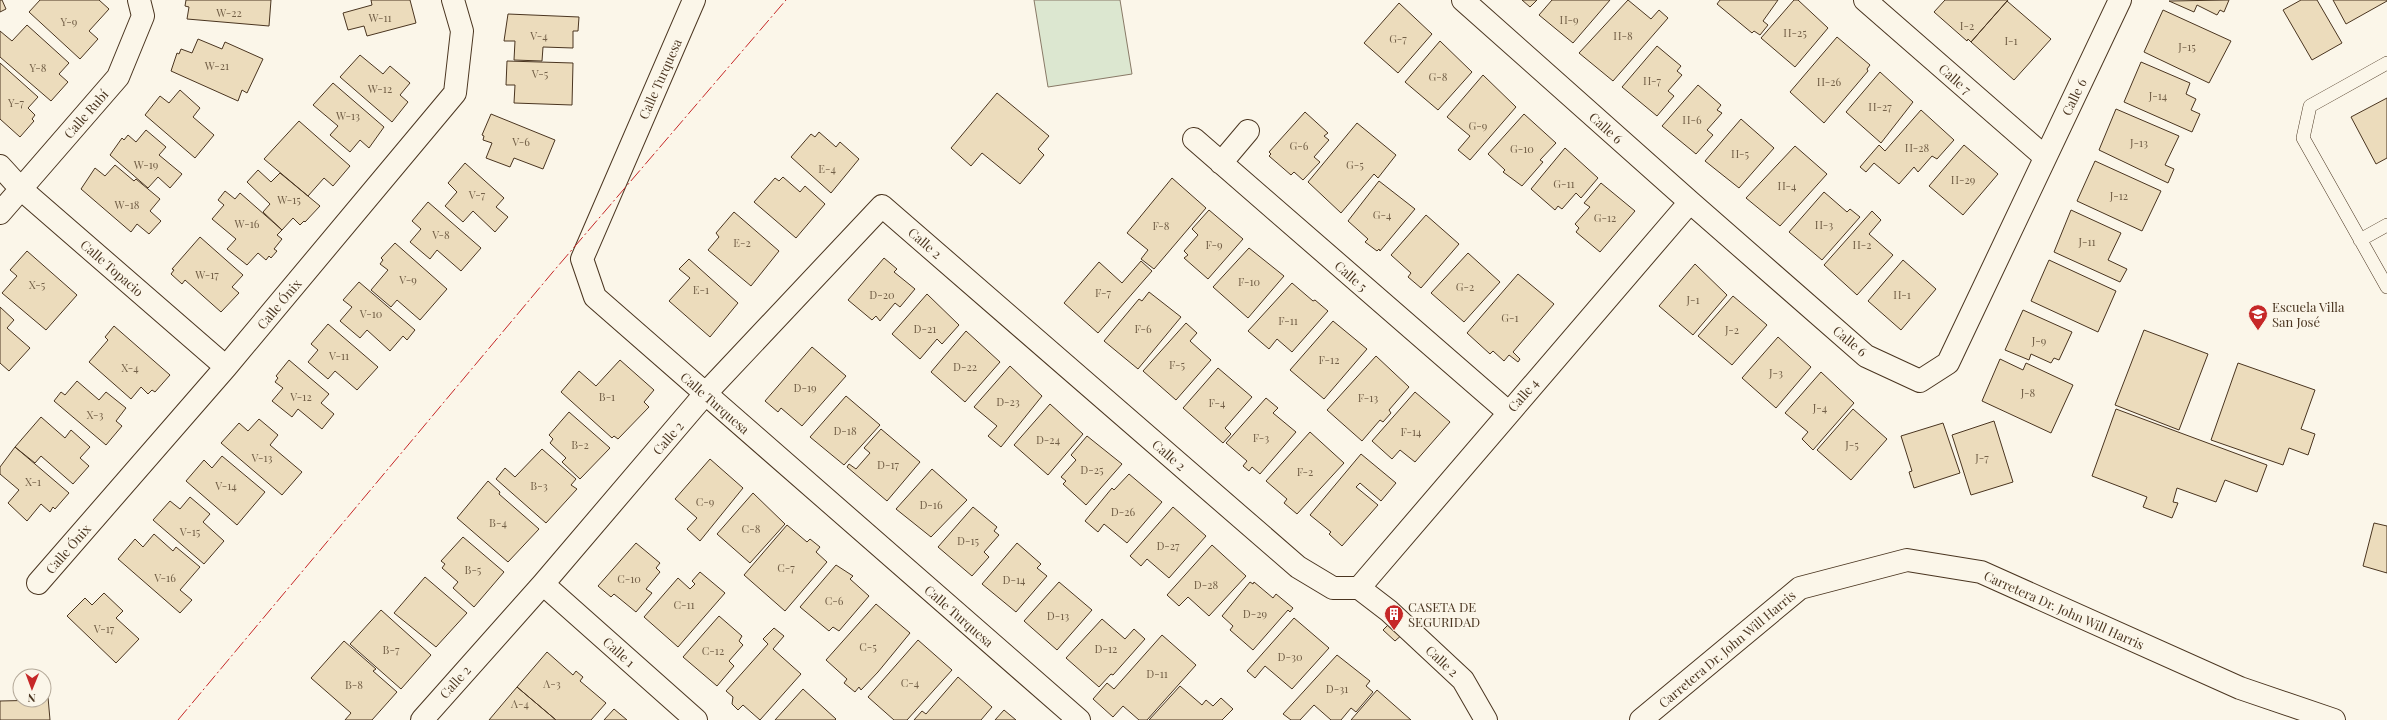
<svg xmlns="http://www.w3.org/2000/svg" width="2387" height="720" viewBox="0 0 2387 720" font-family="'Playfair Display',serif">
	<style>
		.green { fill: #dce7d0; stroke: #887966 }
		.building { fill: #ecdcbc; stroke: #4a3520 }
		.lines { fill: none; stroke-linecap: round; stroke-linejoin: round }
		.service-casing { stroke: #4a3520; stroke-width: 14 }
		.minor-casing { stroke: #4a3520; stroke-width: 24 }
		.tertiary-casing { stroke: #4a3520; stroke-width: 24 }
		.service { stroke: #fbf6e9; stroke-width: 13 }
		.minor { stroke: #fbf6e9; stroke-width: 22 }
		.tertiary { stroke: #fbf6e9; stroke-width: 22 }
		.power { stroke: #c62828; stroke-width: 1; stroke-dasharray: 14 3 2 3; stroke-linecap: butt }
		.labels { text-anchor: middle; stroke-width: 3; stroke-linejoin: round; paint-order: stroke }
		.number-label { font-size: 11px; fill: #725f47 }
		.street-label { font-size: 13px; fill: #4a3520; stroke: #fbf6e9 }
		.poi-label { font-size: 13px; fill: #4a3520; stroke: #fbf6e9; text-anchor: start }
	</style>
	<rect width="100%" height="100%" fill="#fbf6e9"/>
	<path class="green" d="M1034 0H1120L1132 74 1048 87Z"/>
	<path class="building" d="M0 0H2L6 9 0 12Z
		M40 0H99L109 9 89 31 98 39 80 59 29 12Z
		M186 0H271L269 26 187 19 189 7 185 6Z
		M371 0H410L416 23 367 36 364 26 348 30 343 13 372 5Z
		M1522 0H1537L1530 7Z
		M1552 0H1610L1573 43 1539 15Z
		M1628 0 1651 19 1659 10 1668 18 1613 81 1579 53Z
		M1720 0H1778L1763 21 1768 25 1760 35 1754 31 1752 33 1717 4Z
		M1794 0H1798L1828 28 1795 67 1761 38Z
		M1945 0H2008L1971 42 1968 39 1967 41 1934 12Z
		M2229 0 2224 12 2220 10 2217 15 2197 5 2194 12 2169 1Z
		M2301 0H2317L2342 43 2312 60 2283 10Z
		M2333 0H2387V1L2346 24Z
		M2007 1 2051 39 2014 80 1971 42Z
		M1399 3 1432 34 1398 73 1364 43Z
		M2163 10 2231 41 2209 83 2144 52Z
		M508 14 579 17 578 31H573V48L543 47 542 61 514 60 515 41H504Z
		M27 25 69 63 59 74 68 82 51 101 0 57V31L12 41Z
		M1837 37 1870 65 1867 69 1868 71 1824 123 1790 92Z
		M198 39 222 49 225 42 263 59 247 93 242 90 238 101 171 71 177 53 179 54 181 49 192 53Z
		M1440 41 1472 72 1438 110 1405 82Z
		M1657 46 1681 66 1677 71 1682 75 1668 91 1674 96 1657 116 1622 87Z
		M360 55 383 74 390 66 410 83 400 95 408 102 392 122 340 77Z
		M507 61 573 63 572 105 514 103 515 85H506Z
		M2141 62 2190 83 2186 94 2196 99 2191 110 2200 114 2192 132 2124 102Z
		M0 63 38 97 28 108 35 115 32 119 34 121 20 137 0 119Z
		M1880 72 1913 102 1881 143 1846 112Z
		M1483 75 1516 107 1470 160 1458 150 1470 136 1447 117Z
		M333 83 384 127 369 148 360 140 350 152 330 135 338 126 313 105Z
		M1698 85 1721 105 1717 110 1722 113 1707 130 1713 135 1696 154 1662 126Z
		M180 90 200 108 193 117 214 135 195 158 145 115 160 96 169 103Z
		M997 93 1049 136 1038 149 1044 155 1020 184 982 153 971 166 951 148Z
		M2387 98V158L2376 164 2351 117Z
		M2116 109 2179 136 2165 165 2174 169 2168 183 2099 150Z
		M1921 110 1954 140 1937 159 1932 156 1918 172 1914 167 1899 184 1874 163 1866 172 1860 167 1879 145 1885 151Z
		M1305 112 1328 133 1324 136 1329 140 1314 157 1320 162 1303 180 1294 172 1291 175 1269 156 1271 154 1269 152Z
		M491 114 555 140 543 169 514 158 510 167 486 158 492 143 483 140 484 136 482 135Z
		M1524 114 1556 143 1540 160 1543 162 1522 186 1503 172 1505 170 1488 154Z
		M1741 119 1774 148 1739 188 1705 161Z
		M299 121 350 166 333 186 324 178 308 196 264 159Z
		M1357 123 1396 155 1378 178 1374 174 1341 213 1308 182Z
		M146 130 166 147 159 155 182 174 170 188 158 177 148 188 110 155 122 138 124 140 128 135 136 142Z
		M819 132 836 147 840 142 859 159 831 193 791 157 811 134 815 137Z
		M1964 145 1998 174 1963 215 1929 186Z
		M1795 146 1827 174 1780 226 1746 198Z
		M1565 148 1598 178 1581 198 1576 193 1562 209 1558 206 1555 210 1531 189Z
		M2095 161 2161 191 2142 231 2077 201Z
		M465 163 504 198 496 207 508 217 495 232 473 211 463 222 445 206 457 192 448 183Z
		M115 165 134 181 136 179 160 199 150 211 161 221 149 234 137 224 131 232 81 189 95 168 105 176Z
		M258 170 271 182 280 173 320 206 305 222 304 221 300 225 293 218 282 230 263 212 270 204 247 182Z
		M783 177 800 192 805 186 825 204 796 238 754 202 775 178 779 181Z
		M1172 178 1206 208 1154 269 1141 259 1148 250 1127 233Z
		M1379 181 1415 209 1380 251 1379 249 1377 251 1365 242 1368 239 1348 221Z
		M1601 183 1635 211 1600 252 1576 232 1579 228 1575 224 1590 207 1584 203Z
		M225 191 235 199 240 193 282 230 277 235 282 239 274 249 277 251 271 258 269 256 266 260 258 253 247 265 227 249 236 239 212 219 224 205 218 200Z
		M1824 192 1847 212 1850 209 1860 217 1822 260 1789 232Z
		M428 202 481 248 461 271 437 250 430 259 410 242 421 229 412 221Z
		M1209 210 1243 239 1208 279 1184 258 1188 255 1184 251 1198 235 1192 229Z
		M2071 210 2121 233 2108 260 2127 269 2120 282 2054 252Z
		M1872 211 1881 220 1869 234 1893 255 1857 295 1824 265Z
		M734 212 779 251 751 286 708 250 719 237 716 233Z
		M1426 215 1459 244 1421 288 1408 277 1411 273 1391 255Z
		M200 237 243 275 232 287 239 293 221 312 185 280 182 284 171 274 174 270 172 269Z
		M395 243 447 289 420 320 397 300 391 307 371 290 388 270 380 264 383 260 381 258Z
		M1249 248 1284 276 1248 318 1213 287Z
		M27 251 77 295 46 330 2 293 17 276 10 270Z
		M1468 253 1500 282 1464 322 1431 293Z
		M884 258 897 269 894 272 915 289 900 307 895 303 880 321 876 316 872 320 848 300Z
		M689 259 738 303 710 337 669 301 690 278 679 269Z
		M1903 260 1936 289 1901 330 1868 301Z
		M2049 260 2116 291 2098 332 2031 301Z
		M1141 261 1152 271 1098 333 1064 303 1099 262 1122 283Z
		M1695 264 1727 295 1693 335 1659 306Z
		M1518 274 1554 304 1513 352 1520 359 1518 362 1509 355 1504 361 1493 351 1490 354 1467 333Z
		M359 282 415 330 407 340 403 336 390 351 367 330 360 338 340 321 352 307 343 300Z
		M1292 283 1313 301 1315 300 1328 311 1292 352 1277 339 1269 349 1248 331Z
		M1149 292 1181 317 1138 369 1104 341 1139 299 1142 301Z
		M927 294 959 325 942 344 937 339 920 359 892 334Z
		M1733 296 1767 325 1732 365 1698 336Z
		M0 307 14 320 7 328 30 348 9 371 0 363Z
		M2023 310 2072 332 2059 360 2054 358 2051 363 2031 354 2029 360 2005 350Z
		M1333 321 1367 349 1324 399 1290 370Z
		M1186 323 1197 333 1190 341 1211 360 1176 400 1143 371Z
		M328 324 378 367 357 390 335 371 328 379 308 362 318 350 311 344Z
		M114 326 170 375 155 392 152 390 148 394 141 387 131 399 89 362 108 340 105 337Z
		M2144 330 2208 354 2179 430 2115 405Z
		M966 331 1000 362 965 402 931 372Z
		M1778 337 1811 367 1776 408 1742 378Z
		M812 347 846 376 802 426 781 408 778 412 765 401Z
		M1376 356 1409 387 1389 410 1391 413 1383 422 1380 420 1362 441 1327 410Z
		M2000 359 2023 370 2026 363 2073 385 2051 433 1982 401Z
		M289 360 329 394 321 403 334 414 322 429 298 409 292 417 272 401 283 388 275 382 278 378 276 376Z
		M620 360 654 390 644 402 649 407 618 439 614 436 612 438 561 392 579 371 596 386Z
		M2238 363 2315 390 2301 429 2315 434 2308 455 2289 448 2283 465 2211 440Z
		M1010 366 1042 396 1001 447 988 436 997 426 974 407Z
		M1218 368 1252 397 1225 428 1231 434 1223 443 1183 408Z
		M1821 372 1854 403 1813 450 1802 439 1808 432 1785 413Z
		M77 381 99 400 106 392 126 408 116 421 122 426 106 445 54 401 61 392 65 395Z
		M1415 392 1450 422 1415 462 1400 450 1392 459 1372 441Z
		M846 396 880 425 844 465 810 437Z
		M1266 398 1278 408 1273 413 1296 432 1260 474 1252 467 1249 471 1243 466 1247 461 1226 443Z
		M1050 404 1083 434 1048 475 1014 445Z
		M1853 409 1887 439 1851 480 1817 450Z
		M2116 409 2267 465 2257 492 2225 480 2216 502 2177 488 2173 502 2178 503 2172 518 2143 507 2147 497 2092 476Z
		M569 412 610 448 580 479 562 462 566 458 550 443 553 439 549 435Z
		M41 417 65 438 71 430 90 447 80 458 89 466 73 484 41 456 35 463 15 447Z
		M259 419 278 435 270 445 302 472 282 495 221 443 239 423 248 431Z
		M1994 421 2013 482 1971 495 1952 435Z
		M1943 423 1960 473 1914 488 1909 472 1912 471 1901 436Z
		M881 429 920 462 887 501 847 467 849 464 856 469 870 453 864 448Z
		M1310 432 1344 463 1297 514 1284 503 1287 499 1266 481Z
		M1087 436 1122 464 1086 505 1063 484 1066 481 1061 477 1076 460 1071 455Z
		M15 447 69 493 55 509 53 507 50 512 41 504 27 521 8 503 19 490 0 474V467Z
		M542 449 576 479 571 485 577 489 546 523 496 479 505 468 515 477Z
		M1361 454 1396 483 1381 501 1360 483 1356 487 1378 505 1342 546 1329 534 1331 532 1310 515Z
		M222 456 265 492 237 525 186 481 204 460 212 468Z
		M710 459 743 488 700 541 687 529 697 518 675 499Z
		M932 469 967 500 931 537 896 509Z
		M1129 474 1162 502 1127 543 1104 524 1098 532 1085 521 1112 488 1114 490Z
		M488 481 500 492 499 494 539 529 508 562 457 518Z
		M753 493 785 524 750 563 717 534Z
		M190 497 210 514 203 522 224 541 204 564 153 520 170 501 180 509Z
		M973 507 997 527 994 531 999 535 984 552 989 557 972 576 938 547Z
		M1173 507 1206 536 1169 578 1147 559 1141 566 1130 556Z
		M2374 523 2387 526V573L2363 566Z
		M787 525 807 542 810 539 820 547 816 552 827 562 785 611 744 575Z
		M154 534 173 551 176 547 200 567 180 590 192 600 180 613 118 559 135 539 143 547Z
		M463 537 504 572 474 607 453 588 458 582 442 568 445 564 441 561Z
		M636 543 660 563 656 568 660 572 646 589 652 593 636 612 614 594 611 597 598 586Z
		M1017 543 1041 564 1037 568 1047 576 1016 612 982 584Z
		M1212 545 1246 576 1209 616 1188 597 1179 606 1167 595Z
		M836 565 853 576 850 579 869 596 839 631 833 627 829 631 800 607Z
		M700 572 725 593 678 647 644 617 678 578 690 589 695 584 692 581Z
		M425 577 467 613 436 647 394 613Z
		M1059 582 1092 610 1057 650 1024 621Z
		M1250 582 1253 584 1254 582 1273 598 1276 594 1293 608 1290 612 1288 610 1253 650 1230 630 1233 626 1222 616Z
		M104 593 123 611 116 618 139 639 116 663 67 616 85 598 92 605Z
		M876 604 910 633 878 672 861 690 859 687 855 692 844 683 847 679 826 660Z
		M381 610 431 655 401 689 350 644Z
		M719 616 742 636 739 641 743 645 729 661 734 666 717 686 683 657Z
		M1294 618 1329 648 1292 689 1265 666 1255 678 1247 671Z
		M1102 619 1125 639 1134 629 1145 639 1113 675 1111 674 1099 687 1066 658Z
		M1392 621 1404 633 1395 641 1383 630Z
		M774 628 784 636 773 649 801 674 760 720 743 705 738 710 732 704 733 697 726 691 768 644 763 639Z
		M1162 635 1196 665 1147 720H1139L1123 706 1113 717 1093 699 1107 683 1114 689Z
		M918 640 952 670 907 720H894L868 697Z
		M344 641 376 669 373 671 397 692 372 720H345L351 713 311 678Z
		M547 652 573 675 576 671 583 677 580 681 606 703 591 720H556L517 687Z
		M1337 655 1370 681 1366 686 1373 692 1356 712 1351 708 1341 720H1331L1314 705 1300 720H1291L1283 714Z
		M958 677 992 707 981 720H914L922 711 926 714Z
		M1180 686 1202 705 1206 700 1213 706 1221 698 1233 709 1222 720H1149Z
		M517 687 556 720H489Z
		M803 689 836 719 835 720H775Z
		M1377 690 1411 720H1351Z
		M48 697 50 720H0V701L44 700V698Z
		M614 709 627 720H604Z
		M1004 710 1016 720H995Z"/>
	<g class="lines">
		<g class="service-casing">
			<path id="service" d="M2387 63 2310 106 2303 138 2387 287
				M2360 240 2387 225"/>
		</g>
		<g class="minor-casing">
			<path id="minor" d="M694 0 582 259 595 297 1079 720
				M1463 0 1690 202 1866 356 1920 381 1948 363 2120 0
				M1865 0 2045 157
				M1194 139 1508 412
				M1221 163 1248 131
				M0 166 21 189 226 367
				M0 213 118 77 143 16 139 0
				M38 583 226 367 455 93 462 31 453 0
				M543 584 696 720
				M1359 588 1690 202
				M422 720 543 584 705 394 882 206 1298 567 1333 588H1359L1389 611 1463 680 1486 720"/>
		</g>
		<g class="tertiary-casing">
			<path id="tertiary" d="M1641 720 1800 588 1907 560 1981 572 2240 688 2334 720"/>
		</g>
		<use href="#service" class="service"/>
		<use href="#minor" class="minor"/>
		<use href="#tertiary" class="tertiary"/>
		<path class="power" d="M178 720 552 273 786 0"/>
	</g>
	<defs>
		<g id="school-pin" transform="scale(1)"><path d="M0 17L-7.5 6A9.5 9.5 0 1 1 7.5 6Z" fill="#c62828" stroke="#fbf6e9"/><path d="M0-5L7-2L0 1L-7-2ZM-4 1L0 2.5L4 1V4Q0 6-4 4Z" fill="#fff"/></g>
		<g id="building-pin" transform="scale(1)"><path d="M0 17L-7.5 6A9.5 9.5 0 1 1 7.5 6Z" fill="#c62828" stroke="#fbf6e9"/><path d="M-4-6H4V6H1V3H-1V6H-4ZM-2.5-4.3h1.7v1.8h-1.7ZM.8-4.3h1.7v1.8H.8ZM-2.5-1h1.7V.8h-1.7ZM.8-1h1.7V.8H.8Z" fill="#fff"/></g>
	</defs>
	<g fill-rule="evenodd">
		<use href="#school-pin" x="2258" y="314"/>
		<use href="#building-pin" x="1394" y="614"/>
	</g>
	<g class="labels">
		<g class="number-label">
			<text x="229" y="17">W-22</text>
			<text x="380" y="22">W-11</text>
			<text x="1569" y="24">H-9</text>
			<text x="69" y="26">Y-9</text>
			<text x="1967" y="30">I-2</text>
			<text x="1795" y="37">H-25</text>
			<text x="539" y="40">V-4</text>
			<text x="1623" y="40">H-8</text>
			<text x="1398" y="43">G-7</text>
			<text x="2011" y="45">I-1</text>
			<text x="2187" y="51">J-15</text>
			<text x="217" y="70">W-21</text>
			<text x="38" y="72">Y-8</text>
			<text x="540" y="78">V-5</text>
			<text x="1438" y="81">G-8</text>
			<text x="1652" y="85">H-7</text>
			<text x="1829" y="86">H-26</text>
			<text x="380" y="93">W-12</text>
			<text x="2158" y="100">J-14</text>
			<text x="16" y="107">Y-7</text>
			<text x="1880" y="111">H-27</text>
			<text x="348" y="120">W-13</text>
			<text x="1692" y="124">H-6</text>
			<text x="1478" y="130">G-9</text>
			<text x="521" y="146">V-6</text>
			<text x="2139" y="147">J-13</text>
			<text x="1299" y="150">G-6</text>
			<text x="1917" y="152">H-28</text>
			<text x="1522" y="153">G-10</text>
			<text x="1740" y="158">H-5</text>
			<text x="146" y="169">W-19</text>
			<text x="1355" y="169">G-5</text>
			<text x="827" y="173">E-4</text>
			<text x="1963" y="184">H-29</text>
			<text x="1564" y="188">G-11</text>
			<text x="1787" y="190">H-4</text>
			<text x="477" y="199">V-7</text>
			<text x="2119" y="200">J-12</text>
			<text x="289" y="204">W-15</text>
			<text x="127" y="209">W-18</text>
			<text x="1382" y="219">G-4</text>
			<text x="1605" y="222">G-12</text>
			<text x="247" y="228">W-16</text>
			<text x="1824" y="229">H-3</text>
			<text x="1161" y="230">F-8</text>
			<text x="441" y="239">V-8</text>
			<text x="2087" y="246">J-11</text>
			<text x="742" y="247">E-2</text>
			<text x="1214" y="249">F-9</text>
			<text x="1862" y="249">H-2</text>
			<text x="207" y="279">W-17</text>
			<text x="408" y="284">V-9</text>
			<text x="1249" y="286">F-10</text>
			<text x="37" y="289">X-5</text>
			<text x="1465" y="291">G-2</text>
			<text x="701" y="294">E-1</text>
			<text x="1103" y="297">F-7</text>
			<text x="882" y="299">D-20</text>
			<text x="1902" y="299">H-1</text>
			<text x="1693" y="304">J-1</text>
			<text x="371" y="318">V-10</text>
			<text x="1510" y="322">G-1</text>
			<text x="1288" y="325">F-11</text>
			<text x="925" y="333">D-21</text>
			<text x="1143" y="333">F-6</text>
			<text x="1732" y="334">J-2</text>
			<text x="2039" y="345">J-9</text>
			<text x="339" y="360">V-11</text>
			<text x="1329" y="364">F-12</text>
			<text x="1177" y="369">F-5</text>
			<text x="965" y="371">D-22</text>
			<text x="130" y="372">X-4</text>
			<text x="1776" y="377">J-3</text>
			<text x="805" y="392">D-19</text>
			<text x="2028" y="397">J-8</text>
			<text x="301" y="401">V-12</text>
			<text x="607" y="401">B-1</text>
			<text x="1368" y="402">F-13</text>
			<text x="1008" y="406">D-23</text>
			<text x="1217" y="407">F-4</text>
			<text x="1820" y="412">J-4</text>
			<text x="95" y="419">X-3</text>
			<text x="845" y="435">D-18</text>
			<text x="1411" y="436">F-14</text>
			<text x="1261" y="442">F-3</text>
			<text x="1048" y="444">D-24</text>
			<text x="580" y="449">B-2</text>
			<text x="1852" y="449">J-5</text>
			<text x="262" y="462">V-13</text>
			<text x="1982" y="462">J-7</text>
			<text x="888" y="469">D-17</text>
			<text x="1092" y="474">D-25</text>
			<text x="1305" y="476">F-2</text>
			<text x="33" y="486">X-1</text>
			<text x="226" y="490">V-14</text>
			<text x="539" y="490">B-3</text>
			<text x="705" y="506">C-9</text>
			<text x="931" y="509">D-16</text>
			<text x="1123" y="516">D-26</text>
			<text x="498" y="527">B-4</text>
			<text x="751" y="533">C-8</text>
			<text x="190" y="536">V-15</text>
			<text x="968" y="545">D-15</text>
			<text x="1168" y="550">D-27</text>
			<text x="786" y="572">C-7</text>
			<text x="473" y="574">B-5</text>
			<text x="165" y="582">V-16</text>
			<text x="629" y="583">C-10</text>
			<text x="1014" y="584">D-14</text>
			<text x="1206" y="589">D-28</text>
			<text x="834" y="605">C-6</text>
			<text x="684" y="609">C-11</text>
			<text x="1255" y="618">D-29</text>
			<text x="1058" y="620">D-13</text>
			<text x="104" y="633">V-17</text>
			<text x="868" y="651">C-5</text>
			<text x="1106" y="653">D-12</text>
			<text x="391" y="654">B-7</text>
			<text x="713" y="655">C-12</text>
			<text x="1290" y="661">D-30</text>
			<text x="1157" y="678">D-11</text>
			<text x="910" y="687">C-4</text>
			<text x="552" y="688">A-3</text>
			<text x="354" y="689">B-8</text>
			<text x="1337" y="693">D-31</text>
			<text x="520" y="708">A-4</text>
		</g>
		<g class="street-label">
			<text transform="translate(660 79) rotate(-66)" y="5">Calle Turquesa</text>
			<text transform="translate(1955 79) rotate(41)" y="5">Calle 7</text>
			<text transform="translate(2074 97) rotate(-64)" y="5">Calle 6</text>
			<text transform="translate(86 114) rotate(-49)" y="5">Calle Rubí</text>
			<text transform="translate(1606 128) rotate(42)" y="5">Calle 6</text>
			<text transform="translate(925 243) rotate(41)" y="5">Calle 2</text>
			<text transform="translate(112 268) rotate(41)" y="5">Calle Topacio</text>
			<text transform="translate(1351 276) rotate(41)" y="5">Calle 5</text>
			<text transform="translate(279 304) rotate(-50)" y="5">Calle Ónix</text>
			<text transform="translate(1850 341) rotate(40)" y="5">Calle 6</text>
			<text transform="translate(1523 395) rotate(-49)" y="5">Calle 4</text>
			<text transform="translate(715 403) rotate(41)" y="5">Calle Turquesa</text>
			<text transform="translate(668 438) rotate(-49)" y="5">Calle 2</text>
			<text transform="translate(1169 455) rotate(41)" y="5">Calle 2</text>
			<text transform="translate(68 549) rotate(-49)" y="5">Calle Ónix</text>
			<text transform="translate(2064 610) rotate(24)" y="5">Carretera Dr. John Will Harris</text>
			<text transform="translate(959 616) rotate(41)" y="5">Calle Turquesa</text>
			<text transform="translate(1727 649) rotate(-40)" y="5">Carretera Dr. John Will Harris</text>
			<text transform="translate(619 652) rotate(42)" y="5">Calle 1</text>
			<text transform="translate(1442 661) rotate(43)" y="5">Calle 2</text>
			<text transform="translate(455 682) rotate(-48)" y="5">Calle 2</text>
		</g>
		<g class="poi-label">
			<text x="2272" y="312">Escuela Villa<tspan x="2272" dy="15">San José</tspan></text>
			<text x="1408" y="612">CASETA DE<tspan x="1408" dy="15">SEGURIDAD</tspan></text>
		</g>
	</g>
	<g transform="translate(32 688) rotate(181)"><circle r="19" fill="#fbf6e9" stroke="#b4a999"/>
	<path d="M0-3L7 15L0 10L-7 15Z" fill="#c62828"/>
	<text y="-6" font-size="11" font-weight="bold" text-anchor="middle" fill="#4a3520">N</text>
	</g>
</svg>
